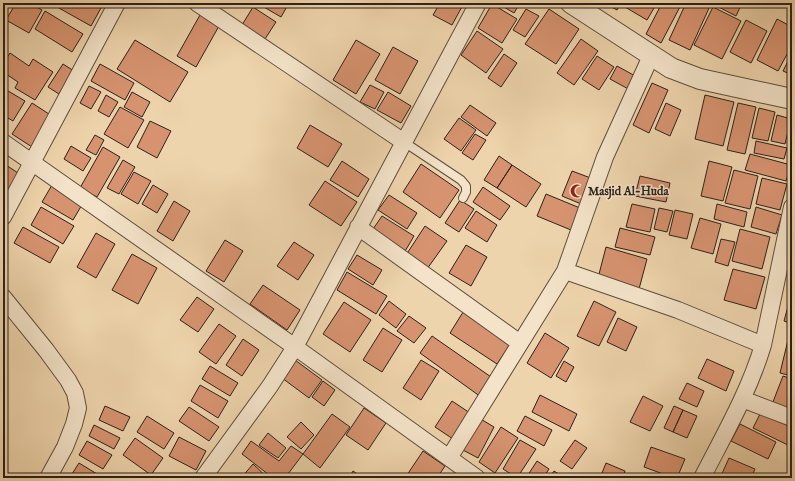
<svg xmlns="http://www.w3.org/2000/svg" width="795" height="481" viewBox="0 0 795 481" font-family="'IM FELL English',serif">
	<style>
		.building { fill: #d79370; stroke: #2c211a }
		.lines { fill: none; stroke-linecap: round; stroke-linejoin: round }
		.service-casing { stroke: #5c4e3e; stroke-width: 10 }
		.minor-casing { stroke: #5c4e3e; stroke-width: 18 }
		.tertiary-casing { stroke: #5c4e3e; stroke-width: 22 }
		.service { stroke: #f4e3c9; stroke-width: 8 }
		.minor { stroke: #f4e3c9; stroke-width: 16 }
		.tertiary { stroke: #f4e3c9; stroke-width: 20 }
		.labels { text-anchor: middle; stroke-width: 3; stroke-linejoin: round; paint-order: stroke }
		.poi-label { font-size: 12px; font-weight: bold; fill: #2c211a; stroke: #f4e3c9; text-anchor: start }
	</style>
	<rect width="100%" height="100%" fill="#eed4ac"/>
	<filter id="stains"><feTurbulence type="fractalNoise" baseFrequency=".005" numOctaves="4"/><feColorMatrix values="0 0 0 0 .2 0 0 0 0 .09 0 0 0 0 .02 0 0 0 .5 -.17"/></filter>
	<radialGradient id="worn" r=".72"><stop offset=".6" stop-color="#630" stop-opacity="0"/><stop offset="1" stop-color="#630" stop-opacity=".3"/></radialGradient>
	<path class="building" d="M16 3H29L42 10 29 33 6 20Z
		M50 3H93L101 8 91 26Z
		M257 3H289L281 17Z
		M440 3H464L452 25 433 15Z
		M497 3H520L514 13Z
		M604 3H621L617 10Z
		M628 3H657L647 20 625 7Z
		M662 3H682L661 43 646 34Z
		M686 3H702L710 6 690 50 669 40Z
		M711 3H742L736 16Z
		M492 4 517 19 502 43 478 28Z
		M253 7 276 22 265 39 242 25Z
		M713 7 741 21 722 59 694 45Z
		M526 9 539 16 525 37 513 30Z
		M549 9 579 29 556 64 525 44Z
		M45 11 83 34 72 52 35 29Z
		M200 15 219 26 196 67 177 56Z
		M777 19 792 27V45L778 71 757 60Z
		M746 20 767 31 751 63 730 52Z
		M477 31 503 49 486 73 461 55Z
		M581 39 598 51 574 85 557 73Z
		M135 40 188 72 170 102 117 69Z
		M356 40 380 54 356 94 333 80Z
		M393 47 418 61 400 94 375 80Z
		M10 53 29 66 33 59 53 72 35 100 15 88 18 82 3 72V64Z
		M792 53V75L783 71Z
		M504 54 517 63 501 87 488 78Z
		M597 56 614 67 599 90 582 79Z
		M63 64 74 71 59 94 48 87Z
		M100 64 134 83 125 100 91 81Z
		M617 66 639 78 632 91 610 79Z
		M652 83 668 90 649 133 633 125Z
		M370 85 384 92 375 109 360 102Z
		M89 86 101 92 91 109 80 103Z
		M3 88 25 101 13 121 3 115Z
		M132 92 150 102 142 117 124 107Z
		M388 92 411 106 401 123 377 110Z
		M106 95 118 102 109 117 98 111Z
		M705 95 734 102 723 146 695 139Z
		M32 103 52 116 32 147 12 134Z
		M666 103 681 110 670 136 655 129Z
		M738 103 756 107 745 154 727 150Z
		M470 105 496 123 487 136 461 117Z
		M120 107 144 120 128 148 104 134Z
		M759 108 775 112 768 141 752 138Z
		M777 115 791 119 785 144 771 141Z
		M459 118 476 130 461 151 444 139Z
		M150 121 171 131 157 158 137 147Z
		M792 124V144L787 143Z
		M310 125 342 144 328 167 297 148Z
		M475 134 486 140 473 160 462 153Z
		M95 135 104 140 96 155 86 150Z
		M756 141 787 148 784 159 754 153Z
		M71 146 91 158 83 171 64 159Z
		M103 147 120 157 97 197 80 188Z
		M750 154 791 165 786 181 745 170Z
		M499 156 512 165 497 188 484 180Z
		M123 160 135 167 119 194 107 188Z
		M342 161 369 179 358 197 330 180Z
		M709 161 732 167 723 201 701 196Z
		M3 163 21 175 7 197 3 194Z
		M421 164 459 190 440 218 403 192Z
		M512 165 541 184 526 207 497 188Z
		M734 170 758 176 750 209 725 203Z
		M572 171 596 180 586 206 562 196Z
		M134 172 151 181 138 204 121 194Z
		M640 176 670 183 666 202 635 196Z
		M762 178 787 184 780 210 756 204Z
		M325 181 357 202 341 226 309 205Z
		M52 185 83 203 73 220 42 202Z
		M153 185 168 194 157 213 142 204Z
		M483 187 510 206 500 220 473 202Z
		M546 194 580 208 571 230 537 216Z
		M389 195 417 213 407 229 378 210Z
		M460 200 474 209 459 232 445 223Z
		M174 201 190 211 173 241 157 231Z
		M632 204 655 209 650 232 626 227Z
		M717 204 747 212 744 227 714 219Z
		M41 207 74 226 63 244 31 225Z
		M756 207 782 215 776 234 751 227Z
		M659 208 673 211 667 232 654 229Z
		M675 210 693 214 687 239 669 235Z
		M476 211 497 225 487 242 465 228Z
		M382 216 414 236 404 253 371 232Z
		M700 218 721 224 713 254 691 248Z
		M425 226 447 241 427 269 406 255Z
		M23 227 59 247 50 263 14 243Z
		M620 228 655 237 650 255 615 247Z
		M740 229 770 237 762 269 732 261Z
		M96 233 115 244 96 278 77 267Z
		M721 239 735 242 728 266 715 262Z
		M225 240 243 251 224 282 206 271Z
		M294 242 314 255 298 280 277 266Z
		M466 245 487 257 471 286 449 273Z
		M606 247 647 259 639 289 598 278Z
		M132 254 157 268 138 304 112 290Z
		M357 255 382 270 373 285 348 269Z
		M733 269 765 277 756 309 724 300Z
		M347 272 387 296 376 314 337 290Z
		M263 285 300 310 287 330 250 304Z
		M197 297 214 309 198 332 180 320Z
		M790 299H792V324L784 321Z
		M389 301 406 314 396 328 379 315Z
		M594 301 616 312 599 346 577 336Z
		M344 302 371 320 350 352 323 334Z
		M465 309 513 340 497 364 450 333Z
		M409 316 426 328 414 343 397 331Z
		M618 318 637 327 626 351 607 342Z
		M219 324 236 336 216 364 199 352Z
		M383 328 402 340 382 372 363 360Z
		M545 333 569 348 551 378 527 363Z
		M432 336 494 379 481 397 420 353Z
		M243 339 259 350 242 376 226 365Z
		M788 340 792 341V376L780 373Z
		M707 359 734 371 726 391 698 378Z
		M295 360 322 380 309 398 282 378Z
		M421 360 439 371 421 400 403 388Z
		M564 361 574 367 566 382 556 376Z
		M210 366 238 383 230 396 202 379Z
		M783 376 792 379V414L771 407Z
		M323 381 335 390 324 406 312 397Z
		M687 383 704 391 697 407 679 399Z
		M200 385 228 401 218 418 191 401Z
		M540 395 577 414 569 431 532 412Z
		M643 396 663 406 650 431 630 422Z
		M452 401 470 413 453 439 435 427Z
		M105 406 130 417 123 431 99 420Z
		M674 406 683 410 673 432 664 428Z
		M189 407 219 427 209 441 179 421Z
		M364 408 386 423 368 450 346 435Z
		M683 410 697 416 687 438 673 432Z
		M761 412 792 428V447L753 428Z
		M332 414 350 427 320 468 303 454Z
		M147 416 174 433 164 449 137 432Z
		M525 416 552 430 544 446 517 431Z
		M479 418 494 427 478 458 461 449Z
		M301 422 314 435 301 449 287 437Z
		M740 424 776 442 768 459 731 441Z
		M94 425 120 438 114 449 89 436Z
		M501 427 518 438 495 473 479 462Z
		M268 433 286 448 278 458 259 445Z
		M179 437 206 451 196 470 169 456Z
		M135 438 163 458 151 475 123 455Z
		M520 440 536 449 517 478 503 469Z
		M575 440 587 448 572 469 560 461Z
		M87 441 112 455 103 469 79 455Z
		M251 441 279 461 291 446 303 454 285 478H273L242 454Z
		M651 447 685 459 677 478H674L644 467Z
		M423 451 445 466 437 478H405Z
		M729 458 755 469 751 478H720Z
		M537 461 549 469 543 478H526Z
		M79 463 102 477V478H78L72 474Z
		M606 463 625 471 623 478H600Z
		M253 464 268 478H241Z
		M353 471 363 478H349Z
		M554 471 565 478H549Z
		M638 474 649 478H636Z"/>
	<g class="lines">
		<g class="service-casing">
			<path id="service" d="M404 142 461 180 466 186V192L463 198"/>
		</g>
		<g class="minor-casing">
			<path id="minor" d="M197 3 404 142
				M3 142 295 347 477 478
				M3 217 117 3
				M358 227 520 343
				M565 271 678 310 763 345
				M3 297 46 350 68 380 75 393 78 408 74 424 65 447 48 478
				M742 399 792 418
				M449 458 565 271 605 157 651 56
				M203 478 270 386 295 347 478 3
				M702 478C724 435 749 392 763 345L792 207"/>
		</g>
		<g class="tertiary-casing">
			<path id="tertiary" d="M571 3 671 68 700 79 792 99"/>
		</g>
		<use href="#service" class="service"/>
		<use href="#minor" class="minor"/>
		<use href="#tertiary" class="tertiary"/>
	</g>
	<defs>
		<g id="mosque-bare" transform="scale(1.08)"><path d="M3.5-4.9A6 6 0 1 0 3.5 4.9A5 5 0 1 1 3.5-4.9Z" fill="#8f2418" stroke="#f4e3c9" stroke-width="2.5" paint-order="stroke"/></g>
	</defs>
	<g fill-rule="evenodd">
		<use href="#mosque-bare" x="577" y="191"/>
	</g>
	<g class="labels">
		<g class="poi-label">
			<text x="588" y="195">Masjid Al-Huda</text>
		</g>
	</g>
	<rect width="795" height="481" fill="none" stroke="#eed4ac" stroke-width="16"/>
	<rect x="4" y="4" width="787" height="473" fill="none" stroke="#2c211a" stroke-width="2"/>
	<rect x="8" y="8" width="779" height="465" fill="none" stroke="#2c211a"/>
	<rect width="100%" height="100%" filter="url(#stains)"/>
	<rect width="100%" height="100%" fill="url(#worn)"/>
</svg>
